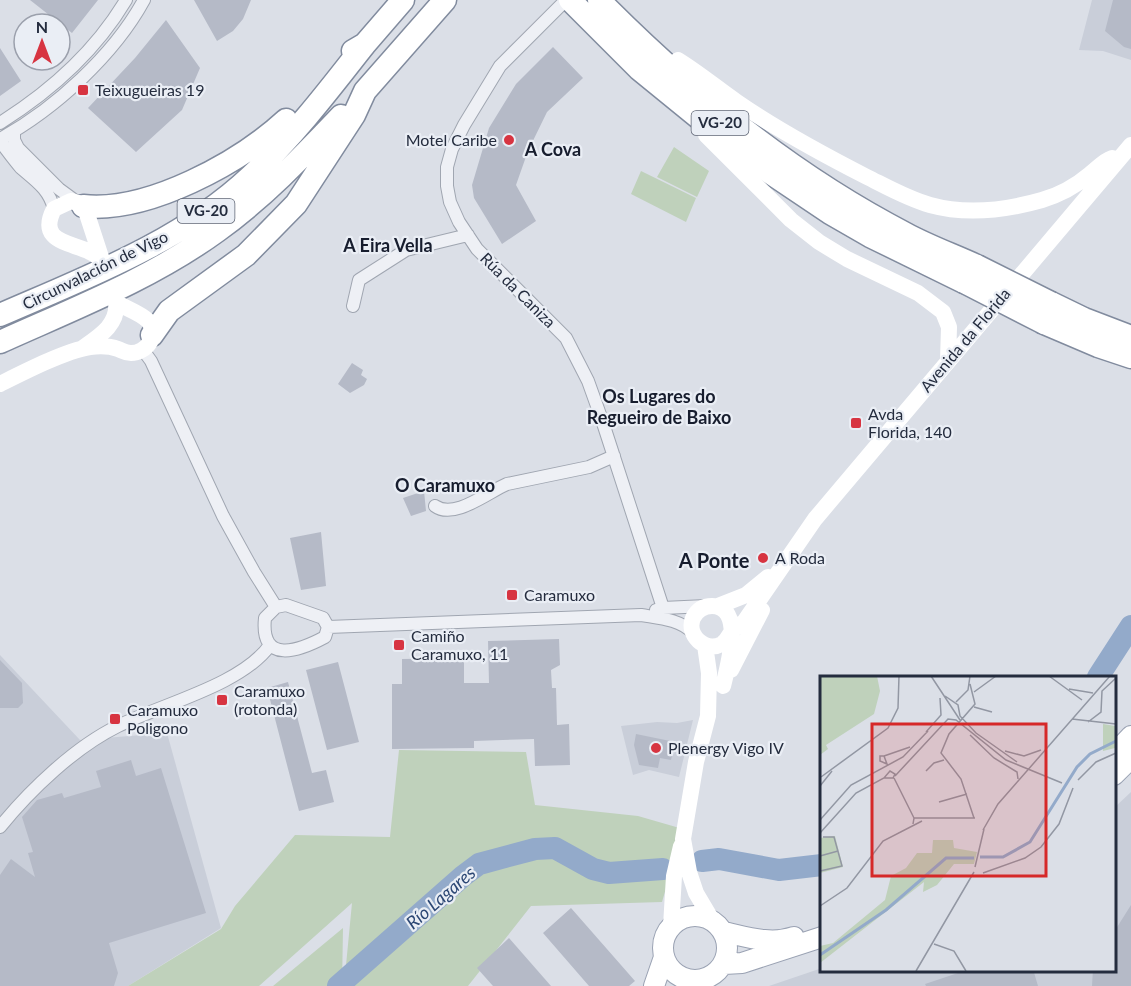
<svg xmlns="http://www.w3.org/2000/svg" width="1131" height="986" viewBox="0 0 1131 986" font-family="Lato,sans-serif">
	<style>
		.built { fill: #c9ced9 }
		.green { fill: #bfd1bb }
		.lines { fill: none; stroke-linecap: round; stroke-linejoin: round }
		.river { stroke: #93aaca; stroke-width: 22 }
		.building { fill: #b5bac7 }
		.street-casing { stroke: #a0a6b1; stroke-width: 14 }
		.primary-casing { stroke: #9aa2b3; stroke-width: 22 }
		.highway-casing { stroke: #818b9e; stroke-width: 25 }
		.street { stroke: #eef0f5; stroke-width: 12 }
		.secondary { stroke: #fff; stroke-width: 16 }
		.primary { stroke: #fff; stroke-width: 20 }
		.highway { stroke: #fff; stroke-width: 22 }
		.highway-bridge-casing { stroke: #818b9e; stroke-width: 25; stroke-linecap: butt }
		.highway-bridge { stroke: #fff; stroke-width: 22 }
		.poi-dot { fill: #d73441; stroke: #eaeef5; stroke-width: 2 }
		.labels { text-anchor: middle; stroke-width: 4.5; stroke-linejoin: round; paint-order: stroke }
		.shield { fill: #eaeef5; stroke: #5f6675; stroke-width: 1.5 }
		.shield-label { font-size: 15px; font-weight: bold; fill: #242c3e }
		.poi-label { font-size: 16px; fill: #242c3e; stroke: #eaeef5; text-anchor: start }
		.street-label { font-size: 16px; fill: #242c3e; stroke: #eaeef5 }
		.neighbourhood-label { font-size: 18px; font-weight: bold; fill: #171d2e; stroke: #eaeef5 }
		.water-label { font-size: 18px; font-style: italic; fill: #2c4774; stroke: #eaeef5 }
		.quarter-label { font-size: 20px; font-weight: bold; fill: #171d2e; stroke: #eaeef5 }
		.inset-river { fill: none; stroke: #93aaca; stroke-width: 3 }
		.inset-road { fill: none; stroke: #9297a3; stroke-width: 1.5 }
		.view { fill: #d62828; fill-opacity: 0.15; stroke: #d62828; stroke-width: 3 }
		.inset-edge { fill: none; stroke: #242c3e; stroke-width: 3 }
	</style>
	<rect width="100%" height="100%" fill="#dbdfe7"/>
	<path class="built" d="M1092 0H1131V60L1103 51 1079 50Z
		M0 655 80 740 167 733 221 928 128 986H0Z
		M693 720 679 777 649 770 633 775 621 726 657 722 677 723Z
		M1131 792V986H769L822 968 1114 970 1115 807Z"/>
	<path class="green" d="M674 147 709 171 697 197 657 177Z
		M641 171 696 198 686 222 631 194Z
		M399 750 526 752 535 805 638 816 683 829 662 902 531 906 468 986H344L352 903 259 986H128L221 929 235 906 295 835 390 837Z
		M343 928 342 986H273Z"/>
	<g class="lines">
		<path class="river" d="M1098 677 1131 626
			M702 861 719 859 779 870 822 865
			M338 986 463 876 479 864 535 849 555 848 593 869 609 873 663 869"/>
	</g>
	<path class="building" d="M30 0H98L72 33Z
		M194 0H251L243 19 233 31 217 41Z
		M1113 0H1131V49L1124 47 1105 31Z
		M166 20 200 68 182 110 136 152 88 108 135 58Z
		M553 47 583 78 547 112 528 151 516 185 536 221 502 244 474 198 472 185 489 128 516 84Z
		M0 48 21 81 0 96Z
		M352 363 363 370 361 375 367 379 364 385 350 393 338 384Z
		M424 491 426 511 411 516 403 498Z
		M321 532 326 586 301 590 290 538Z
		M559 639 560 665 551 670 552 688H556L557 725 569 724 570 765 535 766 534 739 474 741V748L392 749V684H402V659L464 658V683H489L488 641Z
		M0 660 22 683 23 703 18 708H0Z
		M338 662 359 742 327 750 306 670Z
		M288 682 312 773 326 770 334 802 299 811 267 688Z
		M636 734 675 742 671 760 660 758 658 768 639 765 634 745Z
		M131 760 136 776 161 768 206 913 109 943 118 973 114 986H0V875L11 859 35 877 28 853 33 852 22 817 37 800 62 793 64 798 101 787 96 771Z
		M1131 905V986H1092L1093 969H1114V932Z
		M571 908 635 981 629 986H589L543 933Z
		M509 938 551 986H493L477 968Z
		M970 969H1033L1038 986H926L925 984Z"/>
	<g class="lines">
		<g class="street-casing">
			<path id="street" d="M566 0 500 66 464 125 452 149 447 167V186L450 202 459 222 477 249 566 338 588 381 602 420 663 608
				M0 123C51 91 95 52 126 0
				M14 132V140L18 148 59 189 78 203
				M0 139C55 109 114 55 144 0
				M0 145H3C9 153 15 161 21 168 36 181 49 189 54 209
				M353 306 359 280 406 250 468 235
				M143 350 151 361 223 516 254 572 276 607
				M435 506C454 520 488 492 507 484L589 467 614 456
				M286 605 323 618 328 627 325 637C299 651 260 665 265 618L276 607Z
				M656 610 663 608 706 606
				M328 627 641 615C658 618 680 619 693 633
				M0 827C30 790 75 747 118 726 162 704 242 685 270 645"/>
		</g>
		<g class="primary-casing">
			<path id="primary" d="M1114 754 1131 736
				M1114 775 1131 758
				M663 948a32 32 0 1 1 64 0a32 32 0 1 1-64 0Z
				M724 932C747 937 771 945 794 937
				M724 964 742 963 822 937
				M654 986 664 957"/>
		</g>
		<g class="highway-casing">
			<path id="highway" d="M570 0 639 69 747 157 830 213 870 236 964 282
				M599 0C690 92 790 174 906 234 928 246 953 255 977 266
				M353 51 365 44 403 0
				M83 206C148 213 239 163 286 120
				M1051 303 1084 319 1131 337
				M0 315C87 277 181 242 251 176 294 136 329 90 365 44
				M1044 323 1098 346 1131 357
				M152 335 169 311 246 255 296 204 354 115 365 91 445 0
				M0 342C73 309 151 279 217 231 263 198 302 157 341 116"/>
		</g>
		<use href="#street" class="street"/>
		<path class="secondary" d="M678 60C699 73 717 88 737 102 779 131 822 154 867 177 887 187 908 199 930 205 966 215 1007 210 1042 200 1059 195 1077 185 1090 174 1097 169 1103 161 1112 158
			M706 135 791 220 819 242 847 259 918 293 943 312 949 327 948 361
			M71 201 78 203 86 211 102 260C98 257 95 254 90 252 70 242 37 242 54 209Z
			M81 349C98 337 119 325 116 302
			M0 384C24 372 65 351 90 347 98 346 110 346 118 349 123 351 125 353 131 353 138 353 146 349 150 342 162 317 130 312 116 302
			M718 606 746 595 768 577
			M705 645 709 673 708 716 696 762 683 839 689 872 696 893 712 920
			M731 670 762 610
			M723 686C728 666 745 606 712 606 704 606 697 610 693 618 686 635 705 653 722 644 728 640 729 634 733 630 736 627 741 624 744 622L815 519 1131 145
			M671 926 674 876 681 846"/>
		<use href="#primary" class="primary"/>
		<use href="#highway" class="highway"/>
		<g class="highway-bridge-casing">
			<path id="highway-bridge" d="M977 266 1051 303
				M964 282 1044 323"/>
		</g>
		<use href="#highway-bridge" class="highway-bridge"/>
	</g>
	<g class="poi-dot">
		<rect x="77" y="84" width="12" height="12" rx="3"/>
		<circle cx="509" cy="140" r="6"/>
		<rect x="850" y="417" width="12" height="12" rx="3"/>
		<circle cx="763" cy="558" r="6"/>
		<rect x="506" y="589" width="12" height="12" rx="3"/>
		<rect x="393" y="639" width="12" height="12" rx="3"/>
		<rect x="216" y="694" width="12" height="12" rx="3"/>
		<rect x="109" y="713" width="12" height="12" rx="3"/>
		<circle cx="656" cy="748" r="6"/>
	</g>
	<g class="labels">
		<g class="shield">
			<rect x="691.5" y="111" width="57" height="24" rx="4.5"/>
			<rect x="177.5" y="199" width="57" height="24" rx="4.5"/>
		</g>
		<g class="shield-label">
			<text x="720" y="128">VG-20</text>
			<text x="206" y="216">VG-20</text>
		</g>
		<g class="poi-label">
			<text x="95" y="96">Teixugueiras 19</text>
			<text x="497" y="146" text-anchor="end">Motel Caribe</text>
			<text x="868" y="420">Avda<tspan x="868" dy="18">Florida, 140</tspan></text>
			<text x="775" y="564">A Roda</text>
			<text x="524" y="601">Caramuxo</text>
			<text x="411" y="642">Camiño<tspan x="411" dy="18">Caramuxo, 11</tspan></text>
			<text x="234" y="697">Caramuxo<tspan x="234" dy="18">(rotonda)</tspan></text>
			<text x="127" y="716">Caramuxo<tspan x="127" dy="18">Poligono</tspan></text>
			<text x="668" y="754">Plenergy Vigo IV</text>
		</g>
		<g class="street-label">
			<text transform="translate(95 270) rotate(-26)" y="6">Circunvalación de Vigo</text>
			<text transform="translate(518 290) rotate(45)" y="6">Rúa da Caniza</text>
			<text transform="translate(965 340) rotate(-50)" y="6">Avenida da Florida</text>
		</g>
		<g class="neighbourhood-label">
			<text x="553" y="156">A Cova</text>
			<text x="388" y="252">A Eira Vella</text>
			<text x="659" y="403">Os Lugares do<tspan x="659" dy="21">Regueiro de Baixo</tspan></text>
			<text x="445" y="492">O Caramuxo</text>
		</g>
		<g class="water-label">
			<text transform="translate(441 898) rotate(-41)" y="6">Río Lagares</text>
		</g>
		<g class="quarter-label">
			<text x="714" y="568">A Ponte</text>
		</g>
	</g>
	<g transform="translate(820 676)">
		<rect width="296" height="296" fill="#dbdfe7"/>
		<path d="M0 0H57L60 15 54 38 6 69 8 73 0 79ZM283 48 295 50V72L283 75ZM15 160 23 191 0 197V162ZM113 164H133L134 172 157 176 154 188H134L117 209 103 216 104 206 0 287V270L13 267 65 224 71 200 86 192 97 177H112Z" fill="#bfd1bb"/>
		<path class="inset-river" d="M160 181H183L210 166 257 91 270 78 296 65M0 279 66 234 126 182H154"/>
		<path class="inset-road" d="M111 0 140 44M229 0 262 24M150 8 155 28 129 58 121 77 141 103 154 142M249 13 273 17M154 16 176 0M125 20 138 29 140 40 156 57 197 86M136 26 148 14 150 0M154 31 172 36M252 43 296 48M268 46 281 36 282 15 296 2M106 56 121 39 120 22M150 59 174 82 197 96 198 103M185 75 204 80 221 74M60 80H64L67 88 60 85ZM64 80 90 71M106 95 114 87 124 84M75 100 128 43 136 44 186 84 242 107M1 101 68 52 78 32 79 0M74 102 94 142 93 148M258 104 276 86 296 77M0 110 12 95M119 126 147 118M94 142H155M0 144 31 109 83 81 108 55M163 154 178 128 290 0M0 157 36 117 64 102 70 95 75 98 73 102H64M0 180 18 175M155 191 164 153M0 195 22 190 14 161H3M163 197 205 182 221 171 239 148 253 112M0 230 27 212 63 165 102 145M114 268 134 275 146 295M96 295 154 196"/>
		<path class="view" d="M52 48H226V200H52Z"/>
		<rect width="296" height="296" class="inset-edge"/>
	</g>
	<g transform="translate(42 42)"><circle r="28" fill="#eaeef5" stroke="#9ba0ac" stroke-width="1.5"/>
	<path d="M0-4.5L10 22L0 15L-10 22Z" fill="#d73441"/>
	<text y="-9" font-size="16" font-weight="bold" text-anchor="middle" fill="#242c3e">N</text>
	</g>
</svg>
